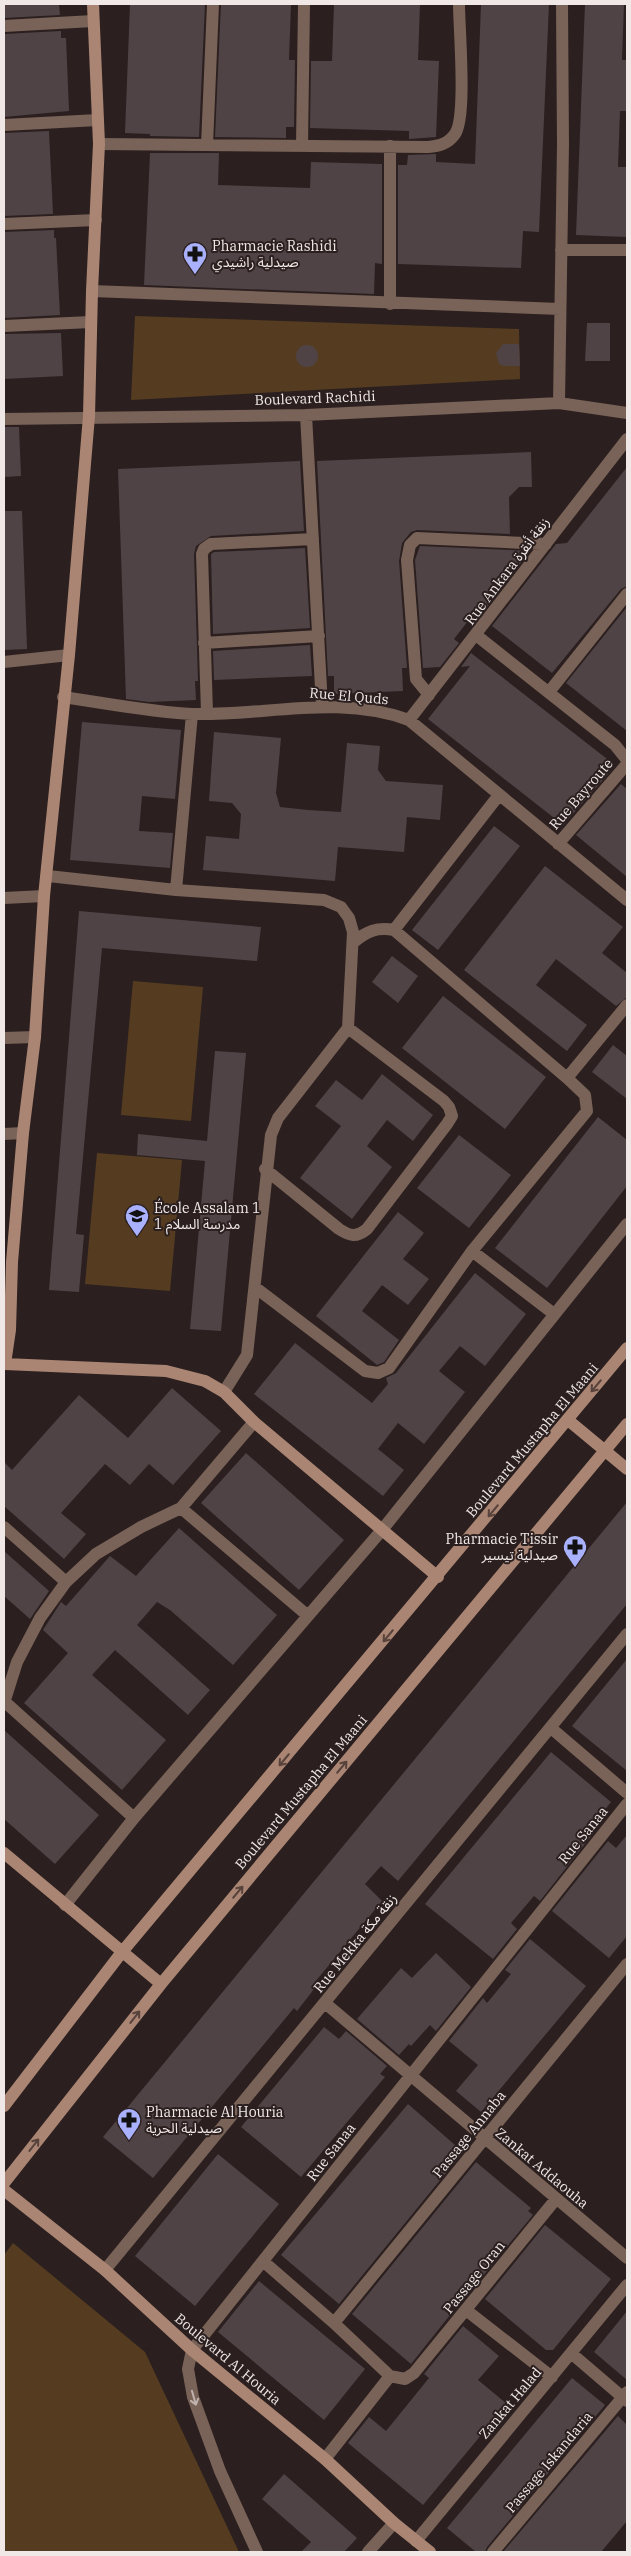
<svg xmlns="http://www.w3.org/2000/svg" width="631" height="2556" viewBox="0 0 631 2556" font-family="'IBM Plex Serif','Noto Sans Arabic',serif">
	<style>
		.green { fill: #553c20 }
		.building { fill: #4f4346 }
		.lines { fill: none; stroke-linecap: round; stroke-linejoin: round }
		.street { stroke: #796257; stroke-width: 12 }
		.secondary { stroke: #aa8573; stroke-width: 12 }
		.oneway { stroke: #57433c }
		.oneway2 { stroke: #c0b2ad }
		.labels { text-anchor: middle; stroke-width: 4; stroke-linejoin: round; paint-order: stroke }
		.poi-label { font-size: 14px; fill: #efe8e7; stroke: #2b201f; text-anchor: start }
		.street-label { font-size: 14px; fill: #efe8e7; stroke: #2b201f }
	</style>
	<rect width="100%" height="100%" fill="#2b201f"/>
	<path class="green" d="M135 316 519 329 520 379 131 400Z
		M133 981 203 987 191 1121 121 1115Z
		M97 1153 182 1160 170 1291 85 1284Z
		M13 2243 145 2352 239 2552H4V2255Z"/>
	<path class="building" d="M4 4H59L60 15 4 18Z
		M130 4H205L199 137 150 136V134L125 133Z
		M221 4H291L289 60H295L294 127H286V138L215 137Z
		M334 4H420L418 60 439 61 436 137 409 139V131L310 128 311 61H332Z
		M481 4H549L539 232 523 231 521 268 398 264V165H407L408 155 436 154V162L475 164Z
		M585 4H624L622 60H627V111H620L618 167H627V237L576 235Z
		M61 31V38H66L69 111 4 117V34Z
		M49 131 53 214 4 216V133Z
		M150 153H219L218 185 310 188 311 162 382 164V264L375 263 374 294 144 285Z
		M54 230V238H56L60 315 4 318V232Z
		M587 323H610V361H585Z
		M61 333 63 376 4 379V334Z
		M503 344H519L520 366H504L499 364 496 353Z
		M296 356a11 11 0 1 1 22 0a11 11 0 1 1-22 0Z
		M4 427H19L21 476 4 477Z
		M531 452 532 487H519L509 497 510 534 417 530 411 532 402 543 399 561 407 668H402L403 691 334 694V676H328L317 461Z
		M300 461 304 531 211 536 196 546 194 554 198 681H195L196 700 149 702 126 699 118 469Z
		M627 467V586L621 589 552 673 492 626 556 544 567 543Z
		M4 511H22L27 649 4 650Z
		M420 546 530 551 480 616 475 612 454 639 459 643 440 667 423 668 415 560Z
		M305 548 310 628 213 634 211 554 214 552Z
		M627 607V731L566 683Z
		M310 645 312 676 214 680 213 651Z
		M471 653 611 762 604 770 608 774 563 825 428 719 470 666 461 667Z
		M82 722 181 730 175 799 142 796 139 831 173 833 170 868 70 860Z
		M214 732 281 738 276 793 280 807 308 810 341 812 347 743 380 746 378 770 386 781 443 785 440 820 407 817 404 852 338 847 335 881 203 870 206 836 239 839 241 814 232 803 209 801Z
		M621 784 627 789V877L576 835Z
		M494 826 520 846 438 950 412 930Z
		M545 866 623 927 602 953 627 973V997L616 1006 556 959 536 985 587 1025 567 1051 464 970Z
		M79 911 261 927 257 961 102 948 76 1234 84 1235 79 1292 49 1290Z
		M392 956 418 976 398 1003 372 982Z
		M443 996 546 1077 505 1129 402 1048Z
		M613 1045 627 1056V1099L592 1072Z
		M215 1051 246 1053 221 1331 190 1329 205 1161 137 1155 138 1134 207 1141Z
		M382 1074 433 1115 413 1141 387 1120 367 1146 392 1167 352 1219 300 1178 341 1126 315 1106 336 1080 362 1100Z
		M598 1117 627 1140V1186L547 1288 495 1248Z
		M459 1135 511 1175 469 1228 417 1188Z
		M398 1212 424 1233 403 1259 429 1279 408 1305 382 1285 362 1311 399 1340 384 1362 377 1365 316 1316Z
		M475 1273 526 1314 485 1366 460 1346 439 1371 465 1392 424 1444 398 1423 378 1449 404 1470 383 1496 254 1394 295 1343 372 1403 388 1384 386 1378 396 1373Z
		M172 1388 221 1431 173 1485 149 1464 130 1485 105 1464 61 1513 86 1534 64 1559 4 1506V1462L12 1470 79 1395 128 1438Z
		M246 1453 344 1540 299 1590 201 1503Z
		M627 1502V1604L398 1881 381 1866 365 1884 382 1901 315 1982 318 1984 297 2011 294 2008 153 2178 103 2137Z
		M179 1528 277 1615 233 1665 170 1610 157 1602 137 1625 210 1690 188 1715 115 1650 92 1675 166 1740 122 1790 24 1703 68 1653 43 1630 61 1602 66 1606 110 1556 136 1576Z
		M4 1551 49 1591 30 1619 4 1596Z
		M627 1659V1771L572 1726Z
		M4 1730 99 1815 55 1864 4 1819Z
		M551 1752 611 1802 591 1827 595 1831 540 1901 534 1896 511 1923 517 1929 493 1959 425 1904Z
		M627 1835V1936L609 1958 552 1911 608 1841 616 1848Z
		M530 1939 586 1986 481 2112 456 2091 478 2065 449 2041 483 1998 487 2003 511 1974 505 1970Z
		M436 1953 471 1987 436 2031 430 2025 411 2046 409 2044 399 2055 357 2019 401 1968 412 1978Z
		M324 2027 339 2039 346 2031 387 2066 380 2074 385 2077 301 2177 241 2127Z
		M408 2104 463 2152 339 2304 281 2255Z
		M218 2154 279 2204 195 2306 135 2256Z
		M476 2162 531 2208 528 2211 533 2215 472 2289 467 2284 445 2311 450 2315 411 2364 352 2314Z
		M545 2225 611 2279 553 2350H546L485 2299Z
		M259 2281 365 2369 324 2420 218 2332Z
		M627 2311V2380L594 2352Z
		M463 2326 499 2356 478 2380 507 2404 423 2505 348 2443 369 2417 386 2431 429 2378 424 2374Z
		M572 2378 605 2405 487 2547 485 2552H476L447 2528Z
		M618 2416 627 2425V2521L601 2552H503Z
		M284 2474 357 2538 344 2552H301L311 2542 262 2499Z"/>
	<g class="lines">
		<path class="street" d="M4 26 93 21
			M4 125 98 120
			M99 144 428 147C439 146 448 144 455 134 467 117 459 29 459 4
			M207 145 213 4
			M302 146 304 4
			M4 224 96 220
			M561 250H627
			M92 291 560 309
			M390 304V146
			M4 326 91 322
			M559 403 563 144 562 4
			M306 415 322 706
			M4 419 306 415 559 403 627 413
			M476 635 615 745 627 760
			M204 643 319 636
			M4 662 69 655
			M549 692 627 594
			M429 695 416 679 407 560 410 545 417 538 546 544
			M63 697C105 703 150 712 192 714 265 716 338 694 409 720L627 900
			M207 713 202 554 204 549 211 544 313 539
			M409 720 627 439
			M558 844 627 764
			M48 876 176 890 324 900 341 907 349 918 353 932 348 1028 278 1118 271 1135 247 1355 224 1392
			M176 890 192 714
			M4 898 44 896
			M394 930 567 1078
			M354 942C367 931 377 927 394 930L499 795
			M4 1038 35 1037
			M4 1134 23 1133
			M265 1169 339 1229C350 1236 356 1238 367 1229L447 1124 452 1116 449 1107 444 1101 348 1028
			M472 1251 554 1314
			M256 1288 365 1371 378 1373 389 1368 472 1251 587 1111 585 1095 567 1078 627 1005
			M181 1508 307 1615
			M4 1527 66 1582
			M5 1702 134 1818
			M4 1703 17 1662 40 1618 66 1582 96 1554 141 1527 181 1508 254 1422
			M551 1728 627 1793
			M65 1905 134 1818 382 1530 627 1224
			M325 2003 627 2258
			M264 2262 334 2323 390 2376 405 2379 414 2373 556 2199
			M105 2270 627 1634
			M466 2310 552 2377
			M334 2323 627 1964
			M571 2353 627 2401
			M325 2459 390 2376
			M416 2541 627 2285
			M257 2552 220 2471 193 2397 188 2369 192 2350 627 1804
			M368 2552 394 2523
			M493 2552 627 2392"/>
		<path class="secondary" d="M93 4 99 144 92 291 89 416 69 655 44 896 35 1037 23 1133 12 1262 10 1330 5 1364 166 1371 205 1381 224 1392 254 1422 438 1577
			M568 1420 627 1469
			M4 1853 161 1984
			M4 2106 122 1952 627 1348
			M4 2183 161 1984 627 1424
			M4 2190 105 2270 192 2350 325 2459 394 2523 430 2552"/>
	</g>
	<defs><path id="oneway-shaft" d="M-6 0H5M1.5-3L5.5 0L1.5 3" fill="none" stroke-width="1.6" stroke-linecap="round" stroke-linejoin="round" transform="scale(1.25)"/></defs>
	<g class="oneway">
		<use href="#oneway-shaft" transform="translate(596 1386) rotate(130)"/>
		<use href="#oneway-shaft" transform="translate(493 1511) rotate(130)"/>
		<use href="#oneway-shaft" transform="translate(388 1636) rotate(130)"/>
		<use href="#oneway-shaft" transform="translate(284 1760) rotate(130)"/>
		<use href="#oneway-shaft" transform="translate(342 1767) rotate(-50)"/>
		<use href="#oneway-shaft" transform="translate(238 1892) rotate(-50)"/>
		<use href="#oneway-shaft" transform="translate(135 2017) rotate(-52)"/>
		<use href="#oneway-shaft" transform="translate(34 2145) rotate(-52)"/>
	</g>
	<use class="oneway2" href="#oneway-shaft" transform="translate(194 2398) rotate(74)"/>
	<defs>
		<g id="pharmacy-pin" transform="scale(1.25)"><path d="M0 17L-7.5 6A9.5 9.5 0 1 1 7.5 6Z" fill="#a9b0fc" stroke="#2b201f"/><path d="M-2-6h4v4h4v4h-4v4h-4v-4h-4v-4h4Z" fill="#111"/></g>
		<g id="school-pin" transform="scale(1.25)"><path d="M0 17L-7.5 6A9.5 9.5 0 1 1 7.5 6Z" fill="#a9b0fc" stroke="#2b201f"/><path d="M0-5L7-2L0 1L-7-2ZM-4 1L0 2.5L4 1V4Q0 6-4 4Z" fill="#111"/></g>
	</defs>
	<g fill-rule="evenodd">
		<use href="#pharmacy-pin" x="195" y="254"/>
		<use href="#school-pin" x="137" y="1216"/>
		<use href="#pharmacy-pin" x="575" y="1547"/>
		<use href="#pharmacy-pin" x="129" y="2120"/>
	</g>
	<g class="labels">
		<g class="poi-label">
			<text x="212" y="251">Pharmacie Rashidi<tspan x="212" dy="16">صيدلية راشيدي</tspan></text>
			<text x="154" y="1213">École Assalam 1<tspan x="154" dy="16">مدرسة السلام 1</tspan></text>
			<text x="558" y="1544" text-anchor="end">Pharmacie Tissir<tspan x="558" dy="16">صيدلية تيسير</tspan></text>
			<text x="146" y="2117">Pharmacie Al Houria<tspan x="146" dy="16">صيدلية الحرية</tspan></text>
		</g>
		<g class="street-label">
			<text transform="translate(315 398) rotate(-2)" y="5">Boulevard Rachidi</text>
			<text transform="translate(507 571) rotate(-53)" y="5">Rue Ankara زنقة أنقرة</text>
			<text transform="translate(349 696) rotate(5)" y="5">Rue El Quds</text>
			<text transform="translate(581 794) rotate(-49)" y="5">Rue Bayroute</text>
			<text transform="translate(532 1440) rotate(-50)" y="5">Boulevard Mustapha El Maani</text>
			<text transform="translate(301 1792) rotate(-50)" y="5">Boulevard Mustapha El Maani</text>
			<text transform="translate(583 1835) rotate(-51)" y="5">Rue Sanaa</text>
			<text transform="translate(355 1943) rotate(-51)" y="5">Rue Mekka زنقة مكة</text>
			<text transform="translate(469 2134) rotate(-51)" y="5">Passage Annaba</text>
			<text transform="translate(331 2152) rotate(-52)" y="5">Rue Sanaa</text>
			<text transform="translate(542 2168) rotate(40)" y="5">Zankat Addaouha</text>
			<text transform="translate(474 2277) rotate(-51)" y="5">Passage Oran</text>
			<text transform="translate(228 2359) rotate(40)" y="5">Boulevard Al Houria</text>
			<text transform="translate(510 2403) rotate(-50)" y="5">Zankat Halad</text>
			<text transform="translate(549 2462) rotate(-50)" y="5">Passage Iskandaria</text>
		</g>
	</g>
	<rect width="631" height="2556" fill="none" stroke="#efe8e7" stroke-width="10"/>
</svg>
